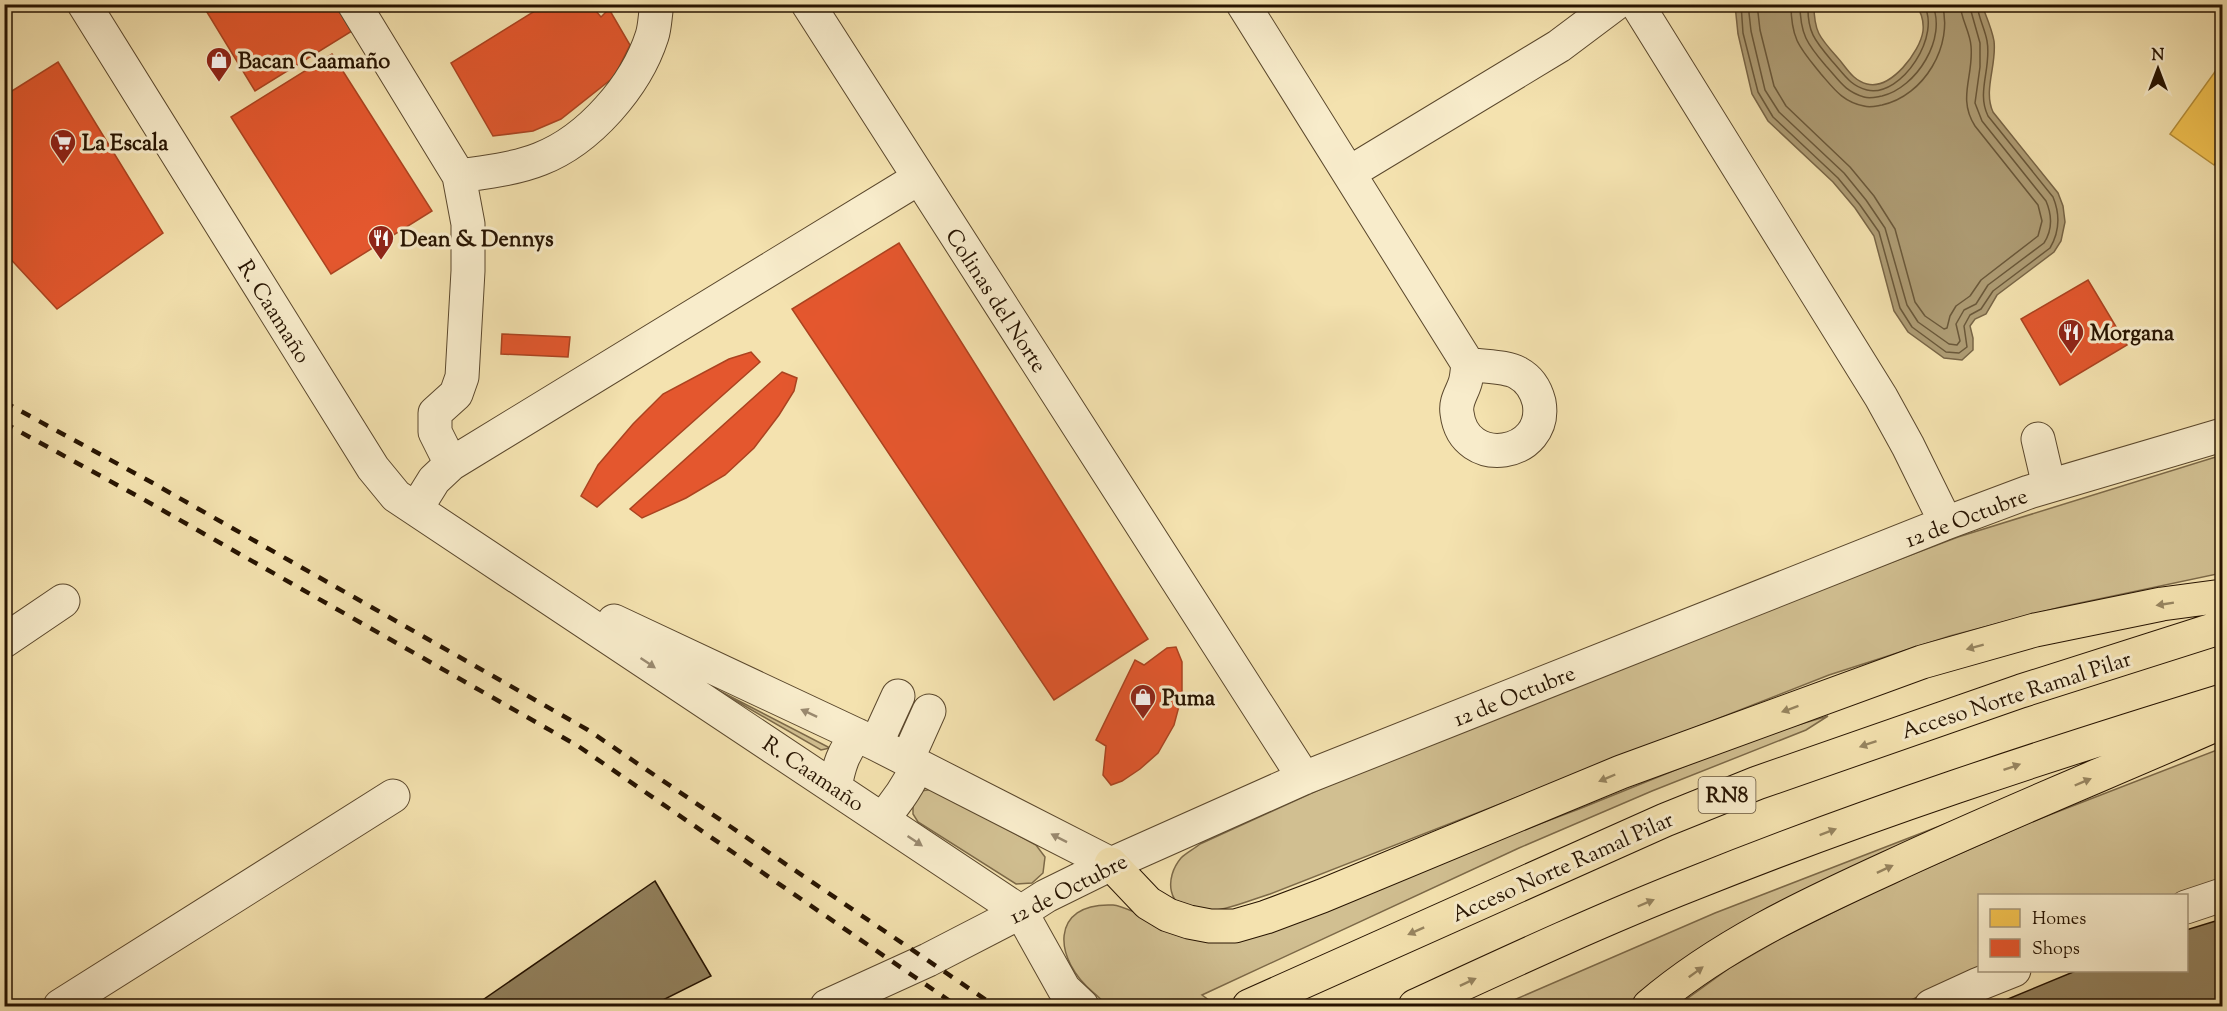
<svg xmlns="http://www.w3.org/2000/svg" width="2227" height="1011" viewBox="0 0 2227 1011" font-family="'Sorts Mill Goudy',serif">
	<style>
		.green { fill: #d1bf91; stroke: #7c6948; stroke-width: 1.5 }
		.water { fill: #ae9c74; stroke: #786546; stroke-width: 1.5 }
		.homes { fill: #f2c14e; stroke: #b58d37; stroke-width: 1.5 }
		.shops { fill: #e4572e; stroke: #ab4320; stroke-width: 1.5 }
		.lines { fill: none; stroke-linecap: round; stroke-linejoin: round }
		.shore { stroke: #6a583a; stroke-width: 1.5 }
		.building { fill: #917f5b; stroke: #261300; stroke-width: 1.5 }
		.minor-casing { stroke: #5a472c; stroke-width: 35 }
		.highway-casing { stroke: #261300; stroke-width: 35 }
		.minor { stroke: #f8eccb; stroke-width: 33 }
		.highway { stroke: #f4e2af; stroke-width: 33 }
		.rail { stroke: #261300; stroke-width: 4.5; stroke-dasharray: 10 10; stroke-linecap: butt }
		.oneway { fill: #978560 }
		.oneway2 { fill: #9a8a70 }
		.labels { text-anchor: middle; stroke-width: 6; stroke-linejoin: round; paint-order: stroke }
		.shield { fill: #f8eccb; stroke: #65543d; stroke-width: 1.5 }
		.shield-label { font-size: 21px; font-weight: bold; fill: #261300 }
		.poi-label { font-size: 22px; font-weight: bold; fill: #261300; stroke: #f8eccb; text-anchor: start }
		.street-label { font-size: 22px; fill: #261300; stroke: #f8eccb }
	</style>
	<rect width="100%" height="100%" fill="#f4e2af"/>
	<filter id="stains"><feTurbulence type="fractalNoise" baseFrequency=".00333" numOctaves="4"/><feColorMatrix values="0 0 0 0 .2 0 0 0 0 .09 0 0 0 0 .02 0 0 0 .5 -.17"/></filter>
	<radialGradient id="worn" r=".72"><stop offset=".6" stop-color="#630" stop-opacity="0"/><stop offset="1" stop-color="#630" stop-opacity=".3"/></radialGradient>
	<path class="green" d="M2222 455V573L2061 607 1950 636 1829 675 1270 894C1247 901 1222 913 1197 911 1167 909 1164 878 1181 858 1186 853 1194 849 1200 844L1391 757 1642 657 1958 537Z
		M712 687 830 748 821 750Z
		M1828 716 1806 730 1652 791 1519 848 1202 995 1217 1006C1191 1006 1165 1006 1139 1006 1131 1006 1120 1008 1112 1006 1105 1005 1099 997 1094 993 1053 960 1049 902 1113 905 1126 906 1174 930 1189 937L1468 851 1579 809 1757 737Z
		M2222 748V880L2176 895 1980 896 1979 969 1898 1006H1677L1731 967 1785 936 1880 889 2031 822Z
		M934 789 1036 845 1045 857 1043 873 1032 883 1016 884 918 822 913 814V801L921 791Z
		M1976 812 1635 1000 1627 1006H1500L1715 913Z"/>
	<path class="water" d="M1735 5H1814C1814 31 1819 37 1837 57 1847 68 1852 80 1867 84 1891 90 1920 52 1923 31 1924 21 1921 12 1916 5H1982C1986 16 1992 29 1994 41 1997 65 1983 90 1993 112L2058 193 2063 206 2065 222 2061 241 2054 252 1997 295 1986 314 1975 319 1970 326 1973 338V350L1962 360 1944 358 1908 332 1894 311 1874 236 1855 208 1833 182 1768 121 1752 94 1738 34Z"/>
	<path class="homes" d="M2222 62V153L2214 165 2170 134Z"/>
	<path class="shops" d="M202 4H337L352 31 255 91Z
		M546 4H590L601 17 609 9 630 45 614 77 561 119 533 131 493 136 451 63Z
		M332 54 432 211 331 274 231 117Z
		M58 62 163 233 57 309 4 252V96Z
		M899 243 1148 639 1054 700 792 309Z
		M2088 280 2127 345 2060 385 2021 319Z
		M502 334 570 337 568 357 501 354Z
		M751 352 760 362 597 507 581 496 598 465 633 424 663 394 729 359Z
		M782 372 797 378 794 391 779 415 754 448 725 475 686 498 642 518 630 509Z
		M1176 647 1182 662V695L1174 725 1158 753 1140 769 1122 781 1111 785 1103 775 1106 746 1096 740 1135 660 1144 665 1167 648Z"/>
	<g class="lines">
		<path class="shore" d="M1741 4 1743 33 1758 92 1773 117 1838 178 1860 205 1879 232 1900 308 1912 327 1946 352 1959 353 1967 347 1964 326 1970 315 1981 309 1993 291 2050 248C2060 231 2060 214 2053 197L1988 116C1976 92 1992 67 1987 41 1985 29 1978 17 1977 4
			M1748 4 1751 31 1765 90 1779 112 1844 173 1866 200 1885 228 1907 305 1918 322 1949 344 1957 345 1960 341 1956 324 1964 310 1976 304 1988 285 2044 243C2053 229 2052 215 2046 201L1982 121 1975 103 1980 67V43L1969 4
			M1757 4 1760 30 1774 86 1786 106 1850 167 1874 196 1895 229 1915 302 1925 316 1944 329 1947 328 1950 316 1956 306 1970 296 1981 280 2038 236 2042 221 2038 205 1975 126C1957 98 1974 76 1971 46 1970 32 1961 19 1960 4
			M1791 4C1791 40 1800 48 1821 74 1834 89 1843 102 1864 106 1870 108 1876 106 1882 105 1924 96 1954 45 1942 4
			M1800 4C1800 34 1807 44 1826 66 1839 80 1844 91 1864 97 1870 99 1876 97 1882 96 1916 88 1948 38 1932 4
			M1808 4C1807 32 1815 41 1832 61 1843 73 1850 86 1867 90 1902 98 1943 33 1923 4"/>
	</g>
	<path class="building" d="M655 881 711 976 651 1006H474Z
		M2222 919V1006H1991L2078 970H2186V930Z"/>
	<g class="lines">
		<g class="minor-casing">
			<path id="minor" d="M84 4 373 468 396 496 1021 912 1064 989 1082 1006
				M354 4 459 176
				M808 4 1304 778
				M1243 4 1468 364
				M1637 4 1881 397 1908 446 1946 523
				M1349 173 1559 46 1615 4
				M1468 364C1483 367 1506 366 1518 373 1529 379 1536 390 1539 402 1549 457 1464 471 1457 413 1455 401 1462 393 1465 383 1467 377 1467 370 1468 364Z
				M2038 439 2049 486
				M451 464 435 432V413L456 394 462 377 468 271V224L459 176C486 172 515 169 540 159 589 140 636 86 652 36 655 27 655 15 657 4
				M416 509 434 480 451 464 919 178
				M614 621 876 744 1111 864
				M4 641 63 601
				M876 744 898 696
				M907 760 929 711
				M835 787C839 766 843 752 857 735
				M882 819C897 802 909 786 917 765
				M2186 907 2222 895
				M60 1006 393 796
				M827 1006 928 960 1021 912 1046 896 1111 864 1304 778 1946 523 2029 492 2222 435
				M1931 1006 1979 984 2014 970"/>
		</g>
		<g class="highway-casing">
			<path id="highway" d="M1111 864 1148 903 1168 915 1189 922 1210 926H1235L1266 917 1322 896 1621 772 1922 662 2035 630 2162 604 2222 596
				M1249 1006 1665 820 1757 783 2021 691 2222 627
				M1415 1006C1506 964 1598 921 1692 884 1866 814 2043 756 2222 701
				M1649 1006C1719 946 1805 906 1888 868 1999 816 2111 771 2222 722"/>
		</g>
		<use href="#minor" class="minor"/>
		<use href="#highway" class="highway"/>
		<path class="rail" d="M4 402 151 482 588 730 995 1006
			M4 423 141 498 578 746 957 1006"/>
	</g>
	<defs><path id="oneway-solid" d="M-6-.8H1V-3.2L6.5 0L1 3.2V.8H-6Z" transform="scale(1.5)"/></defs>
	<g class="oneway">
		<use href="#oneway-solid" transform="translate(2165 604) rotate(171)"/>
		<use href="#oneway-solid" transform="translate(1975 647) rotate(165)"/>
		<use href="#oneway-solid" transform="translate(1790 709) rotate(160)"/>
		<use href="#oneway-solid" transform="translate(1868 744) rotate(161)"/>
		<use href="#oneway-solid" transform="translate(2012 767) rotate(-19)"/>
		<use href="#oneway-solid" transform="translate(1607 778) rotate(157)"/>
		<use href="#oneway-solid" transform="translate(2083 782) rotate(-23)"/>
		<use href="#oneway-solid" transform="translate(1828 832) rotate(-21)"/>
		<use href="#oneway-solid" transform="translate(1885 869) rotate(-25)"/>
		<use href="#oneway-solid" transform="translate(1646 903) rotate(-23)"/>
		<use href="#oneway-solid" transform="translate(1416 931) rotate(156)"/>
		<use href="#oneway-solid" transform="translate(1696 972) rotate(-36)"/>
		<use href="#oneway-solid" transform="translate(1468 982) rotate(-25)"/>
	</g>
	<g class="oneway2">
		<use href="#oneway-solid" transform="translate(648 663) rotate(34)"/>
		<use href="#oneway-solid" transform="translate(809 713) rotate(-155)"/>
		<use href="#oneway-solid" transform="translate(1059 838) rotate(-153)"/>
		<use href="#oneway-solid" transform="translate(915 841) rotate(34)"/>
	</g>
	<defs>
		<g id="shop-pin" transform="scale(1.35)"><path d="M0 17L-7.5 6A9.5 9.5 0 1 1 7.5 6Z" fill="#8f2418" stroke="#f8eccb"/><path d="M-5-2.5h2.3a2.7 3.5 0 0 1 5.4 0H5L5.5 6h-11ZM-1.5-2.5h3a1.5 2.3 0 0 0-3 0Z" fill="#fff"/></g>
		<g id="supermarket-pin" transform="scale(1.35)"><path d="M0 17L-7.5 6A9.5 9.5 0 1 1 7.5 6Z" fill="#8f2418" stroke="#f8eccb"/><path d="M-6-5.5h2.5l.6 2H6L4.5 2H-2.5L-4.4-4H-6ZM-1.5 3.2a1.3 1.3 0 1 0 .1 0ZM3 3.2a1.3 1.3 0 1 0 .1 0Z" fill="#fff"/></g>
		<g id="restaurant-pin" transform="scale(1.35)"><path d="M0 17L-7.5 6A9.5 9.5 0 1 1 7.5 6Z" fill="#8f2418" stroke="#f8eccb"/><path d="M-5-6h1v4h1v-4h1v4h1v-4h1v5L-1.5 .5V6h-2V.5L-5-1ZM5-6V6H3V1.5H1.5Q1.5-4 5-6Z" fill="#fff"/></g>
	</defs>
	<g fill-rule="evenodd">
		<use href="#shop-pin" x="219" y="60"/>
		<use href="#supermarket-pin" x="63" y="142"/>
		<use href="#restaurant-pin" x="381" y="238"/>
		<use href="#restaurant-pin" x="2071" y="332"/>
		<use href="#shop-pin" x="1143" y="697"/>
	</g>
	<g class="labels">
		<rect class="shield" x="1698.5" y="777" width="57" height="36" rx="4.5"/>
		<g class="shield-label">
			<text x="1727" y="802">RN8</text>
		</g>
		<g class="poi-label">
			<text x="238" y="68">Bacan Caamaño</text>
			<text x="82" y="150">La Escala</text>
			<text x="400" y="246">Dean &amp; Dennys</text>
			<text x="2090" y="340">Morgana</text>
			<text x="1162" y="705">Puma</text>
		</g>
		<g class="street-label">
			<text transform="translate(997 300) rotate(57)" y="8">Colinas del Norte</text>
			<text transform="translate(275 311) rotate(58)" y="8">R. Caamaño</text>
			<text transform="translate(1966 517) rotate(-21)" y="8">12 de Octubre</text>
			<text transform="translate(2016 694) rotate(-18)" y="8">Acceso Norte Ramal Pilar</text>
			<text transform="translate(1514 695) rotate(-22)" y="8">12 de Octubre</text>
			<text transform="translate(814 773) rotate(34)" y="8">R. Caamaño</text>
			<text transform="translate(1562 866) rotate(-24)" y="8">Acceso Norte Ramal Pilar</text>
			<text transform="translate(1068 888) rotate(-27)" y="8">12 de Octubre</text>
		</g>
	</g>
	<rect width="2227" height="1011" fill="none" stroke="#f4e2af" stroke-width="24"/>
	<rect x="6" y="6" width="2215" height="999" fill="none" stroke="#261300" stroke-width="3"/>
	<rect x="12" y="12" width="2203" height="987" fill="none" stroke="#261300" stroke-width="1.5"/>
	<rect x="1978" y="894" width="210" height="78" fill="#f8eccb" stroke="#a4957a" stroke-width="1.5"/>
	<rect x="1990" y="909" width="30" height="18" fill="#f2c14e" stroke="#a4957a" stroke-width="1.5"/>
	<text x="2032" y="924" font-size="18" fill="#261300">Homes</text>
	<rect x="1990" y="939" width="30" height="18" fill="#e4572e" stroke="#a4957a" stroke-width="1.5"/>
	<text x="2032" y="954" font-size="18" fill="#261300">Shops</text>
	<g transform="translate(2158 69)" stroke="#f8eccb" stroke-width="4.5" paint-order="stroke">
	<path d="M0-4.5L10 22L0 15L-10 22Z" fill="#261300"/>
	<text y="-9" font-size="16" font-weight="bold" text-anchor="middle" fill="#261300">N</text>
	</g>
	<rect width="100%" height="100%" filter="url(#stains)"/>
	<rect width="100%" height="100%" fill="url(#worn)"/>
</svg>
